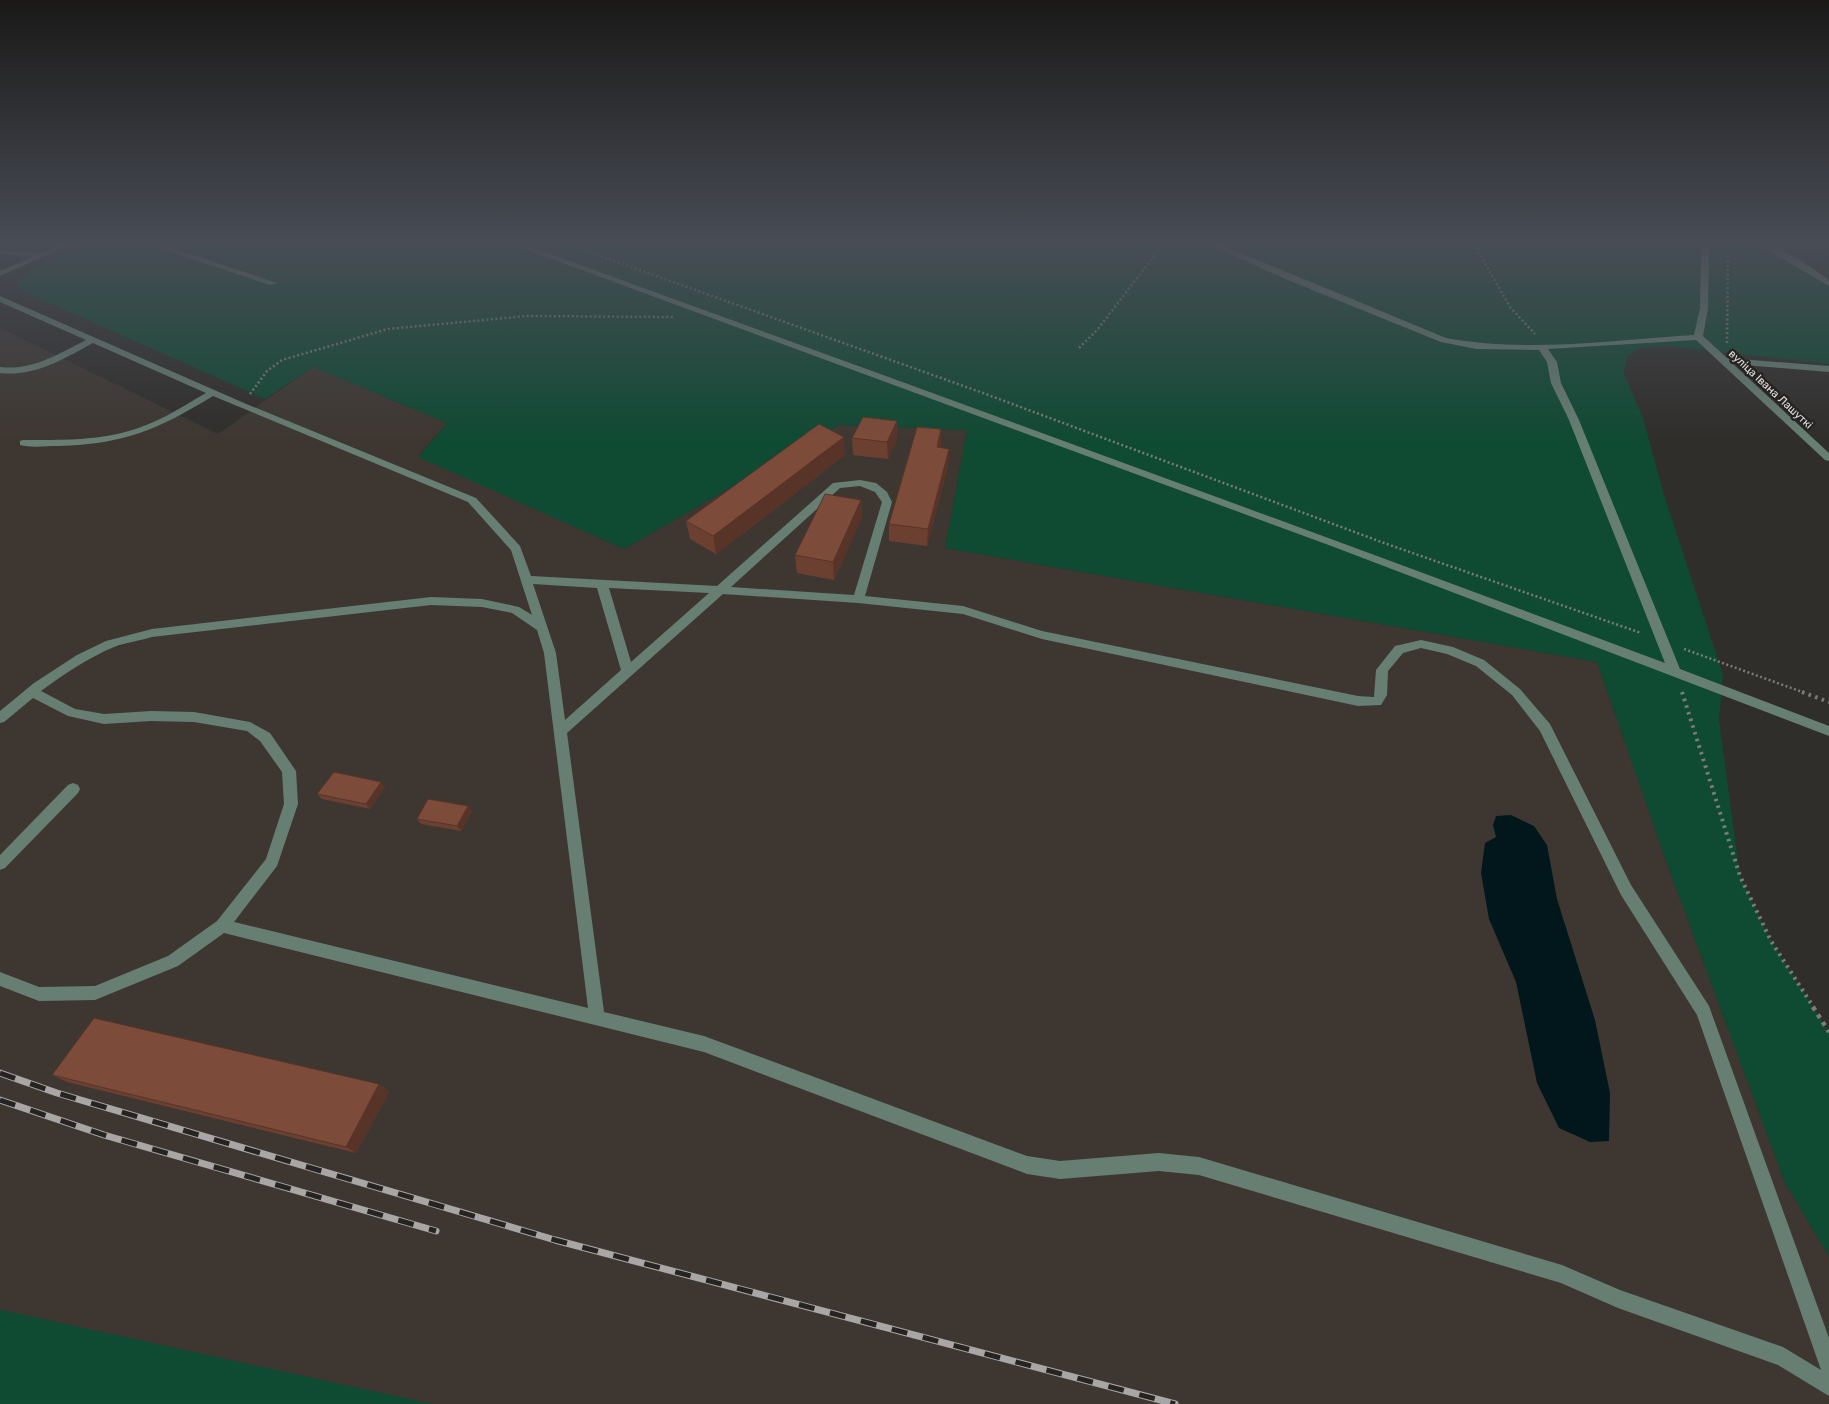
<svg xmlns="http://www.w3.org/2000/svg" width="1829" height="1404" viewBox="0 0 1829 1404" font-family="Rubik,sans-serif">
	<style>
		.built { fill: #3e3731 }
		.green { fill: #0f4a33 }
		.water { fill: #02171b }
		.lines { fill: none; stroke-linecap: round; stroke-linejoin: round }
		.path-far2 { stroke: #7d7b79; stroke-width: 2.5; stroke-dasharray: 2 2.5; stroke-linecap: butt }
		.path-far1 { stroke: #7d7b79; stroke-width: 4; stroke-dasharray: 2.5 4.5; stroke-linecap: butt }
		.path { stroke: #7d7b79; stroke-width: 4.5; stroke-dasharray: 4 5; stroke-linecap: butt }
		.minor { fill: #677f73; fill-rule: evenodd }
		.rail-casing { stroke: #a9a7a5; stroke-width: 7 }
		.rail { stroke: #262422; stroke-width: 5; stroke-dasharray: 16; stroke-linecap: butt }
		.wall { fill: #6c4031 }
		.shaded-wall { fill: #583428 }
		.building { fill: #7d4b39; stroke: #583428 }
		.labels { text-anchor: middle; stroke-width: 5; stroke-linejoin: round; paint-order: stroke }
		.far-street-label { font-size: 11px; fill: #e2e0df; stroke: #262422 }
	</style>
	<rect width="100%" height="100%" fill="#302e2b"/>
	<path class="built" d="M0 328 218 434 313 367 447 423 418 456 624 549 839 425 967 430 945 548 1597 662 1666 861 1785 1183 1829 1256V1404H431L0 1310Z"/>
	<path class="green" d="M90 244H1761L1829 284V364L1665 346 1640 348 1627 356 1624 373 1643 418 1664 495 1723 675 1719 720 1740 876 1771 941 1829 1032V1256L1785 1183 1666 861 1597 662 945 548 967 430 839 425 624 549 418 457 447 423 313 367 265 399 18 289V279L38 266Z
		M0 1310 16 1313 432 1404H0Z"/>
	<path class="water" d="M1511 815 1534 826 1547 845 1557 899 1595 1020 1610 1093 1609 1141 1590 1142 1559 1128 1537 1083 1516 982 1489 919 1481 873 1485 843 1496 837 1493 825 1496 816Z"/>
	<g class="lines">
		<path class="path-far2" d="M567 244 983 393 1384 543 1641 633
			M1474 244 1510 307 1535 334
			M1727 343 1728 244
			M1079 348 1098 329 1163 244
			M250 394 267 371 282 360 388 329 527 316 673 317
			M1684 649 1805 693"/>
		<path class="path-far1" d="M1682 692 1740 876 1771 941 1814 1008
			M1802 692 1829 702"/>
		<path class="path" d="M1813 1007 1829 1032"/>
		<path class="minor" d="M61 244H72L0 276V271L32 257 0 254V250L41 253Z
			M147 244H160L277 283 270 285Z
			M511 244H523C904 383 1286 521 1665 663L1569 420 1551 383 1547 362 1539 350 1476 349 1441 342 1283 278 1208 244H1219L1446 338C1527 353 1613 340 1694 335L1700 308 1701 244H1709L1708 308 1703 336 1727 358 1829 366V372L1733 364 1829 453V461L1825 460 1696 340 1548 349 1557 362 1561 383 1579 420 1680 669 1829 726V736L1334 547Z
			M1757 244C1780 244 1811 267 1829 280V286Z
			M0 296 244 403 476 498 520 546 531 576 717 586 833 483 860 480 876 483 887 492 892 502 865 596 963 606 1042 631 1358 696 1374 697 1376 670 1395 646 1421 640 1453 647 1484 660 1520 689 1550 724 1631 885 1709 1006 1829 1338V1396L1778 1365 1618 1308 1561 1283 1199 1175 1159 1171 1060 1179 1027 1174 704 1052 224 933 178 966 95 1000 39 1001 0 986V972L39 987 95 986 168 956 217 921 266 859 284 804 282 772 260 741 247 731 194 722 151 721 104 724 68 716 33 698 4 722 0 723V711L34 683 77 655 106 641 152 629 431 597 482 599 519 607 532 615 511 550 468 502 213 396C157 430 125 444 58 446 46 446 31 448 20 445V441L23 440C62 440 104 441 141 427 164 419 185 405 206 393L93 343C63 359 35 377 0 373V367C32 371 58 354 86 340L0 302ZM860 486 875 492 882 502 854 595 731 587 840 488ZM533 584 597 588 621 670 565 720 556 653ZM609 588 709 593 631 662ZM723 594 858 603 963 614 1042 639 1358 706 1381 705 1387 695 1388 671 1403 653 1421 648 1447 654 1476 666 1512 695 1540 731 1621 895 1697 1015 1821 1370 1783 1347 1620 1290 1562 1265 1199 1157 1159 1153 1060 1161 1027 1156 704 1036 604 1012 567 733ZM431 605 482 607 512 613 537 630 544 653 588 1008 234 922 277 866 298 804 296 771 270 733 250 722 194 712 151 711 104 714 75 709 41 691C64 674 88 658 114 647 126 642 140 641 152 637Z
			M73 783 78 785 80 789 78 793 5 868 0 870V855L68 785Z"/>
		<g class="rail-casing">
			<path id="rail" d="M0 1073 57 1093 555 1240 1175 1404
				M0 1100 104 1135 436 1231"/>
		</g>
		<use href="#rail" class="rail"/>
	</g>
	<path class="wall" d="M897 421V438L888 459 853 455 852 438Z
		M941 448 948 466 927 546 889 541V524Z
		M845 455 716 554 690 539 686 521Z
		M861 500 862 517 834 580 797 573 795 555Z
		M381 782 385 787 370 809 322 799 317 794Z
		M468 806 472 811 461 831 421 824 417 819Z
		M52 1075 379 1084 389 1092 356 1153 67 1082Z"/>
	<path class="shaded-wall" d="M897 421V438L888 459 887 442Z
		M941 429V447L936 465 937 447Z
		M844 437 845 455 716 554 713 536Z
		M949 449 948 466 927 546 928 529Z
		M861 500 862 517 834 580 833 562Z
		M381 782 385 787 370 809 366 804Z
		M468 806 472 811 461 831 457 826Z
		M379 1084 389 1092 356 1153 346 1147Z"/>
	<path class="building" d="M863 417 897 421 887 442 852 438Z
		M819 424 844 437 713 536 686 521Z
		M917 427 941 429 937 447 949 449 928 529 889 524Z
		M825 494 861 500 833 562 795 555Z
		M334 772 381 782 366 804 317 794Z
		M428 799 468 806 457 826 417 819Z
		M94 1018 379 1084 346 1147 52 1075Z"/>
	<linearGradient id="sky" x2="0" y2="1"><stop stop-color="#1a1918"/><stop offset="0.55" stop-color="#484c55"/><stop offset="1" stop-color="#484c55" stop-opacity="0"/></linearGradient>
	<rect width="1829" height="441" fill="url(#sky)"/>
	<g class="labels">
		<g class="far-street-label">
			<text transform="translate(1771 389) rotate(43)" y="4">вуліца Івана Лашуткі</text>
		</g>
	</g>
</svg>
